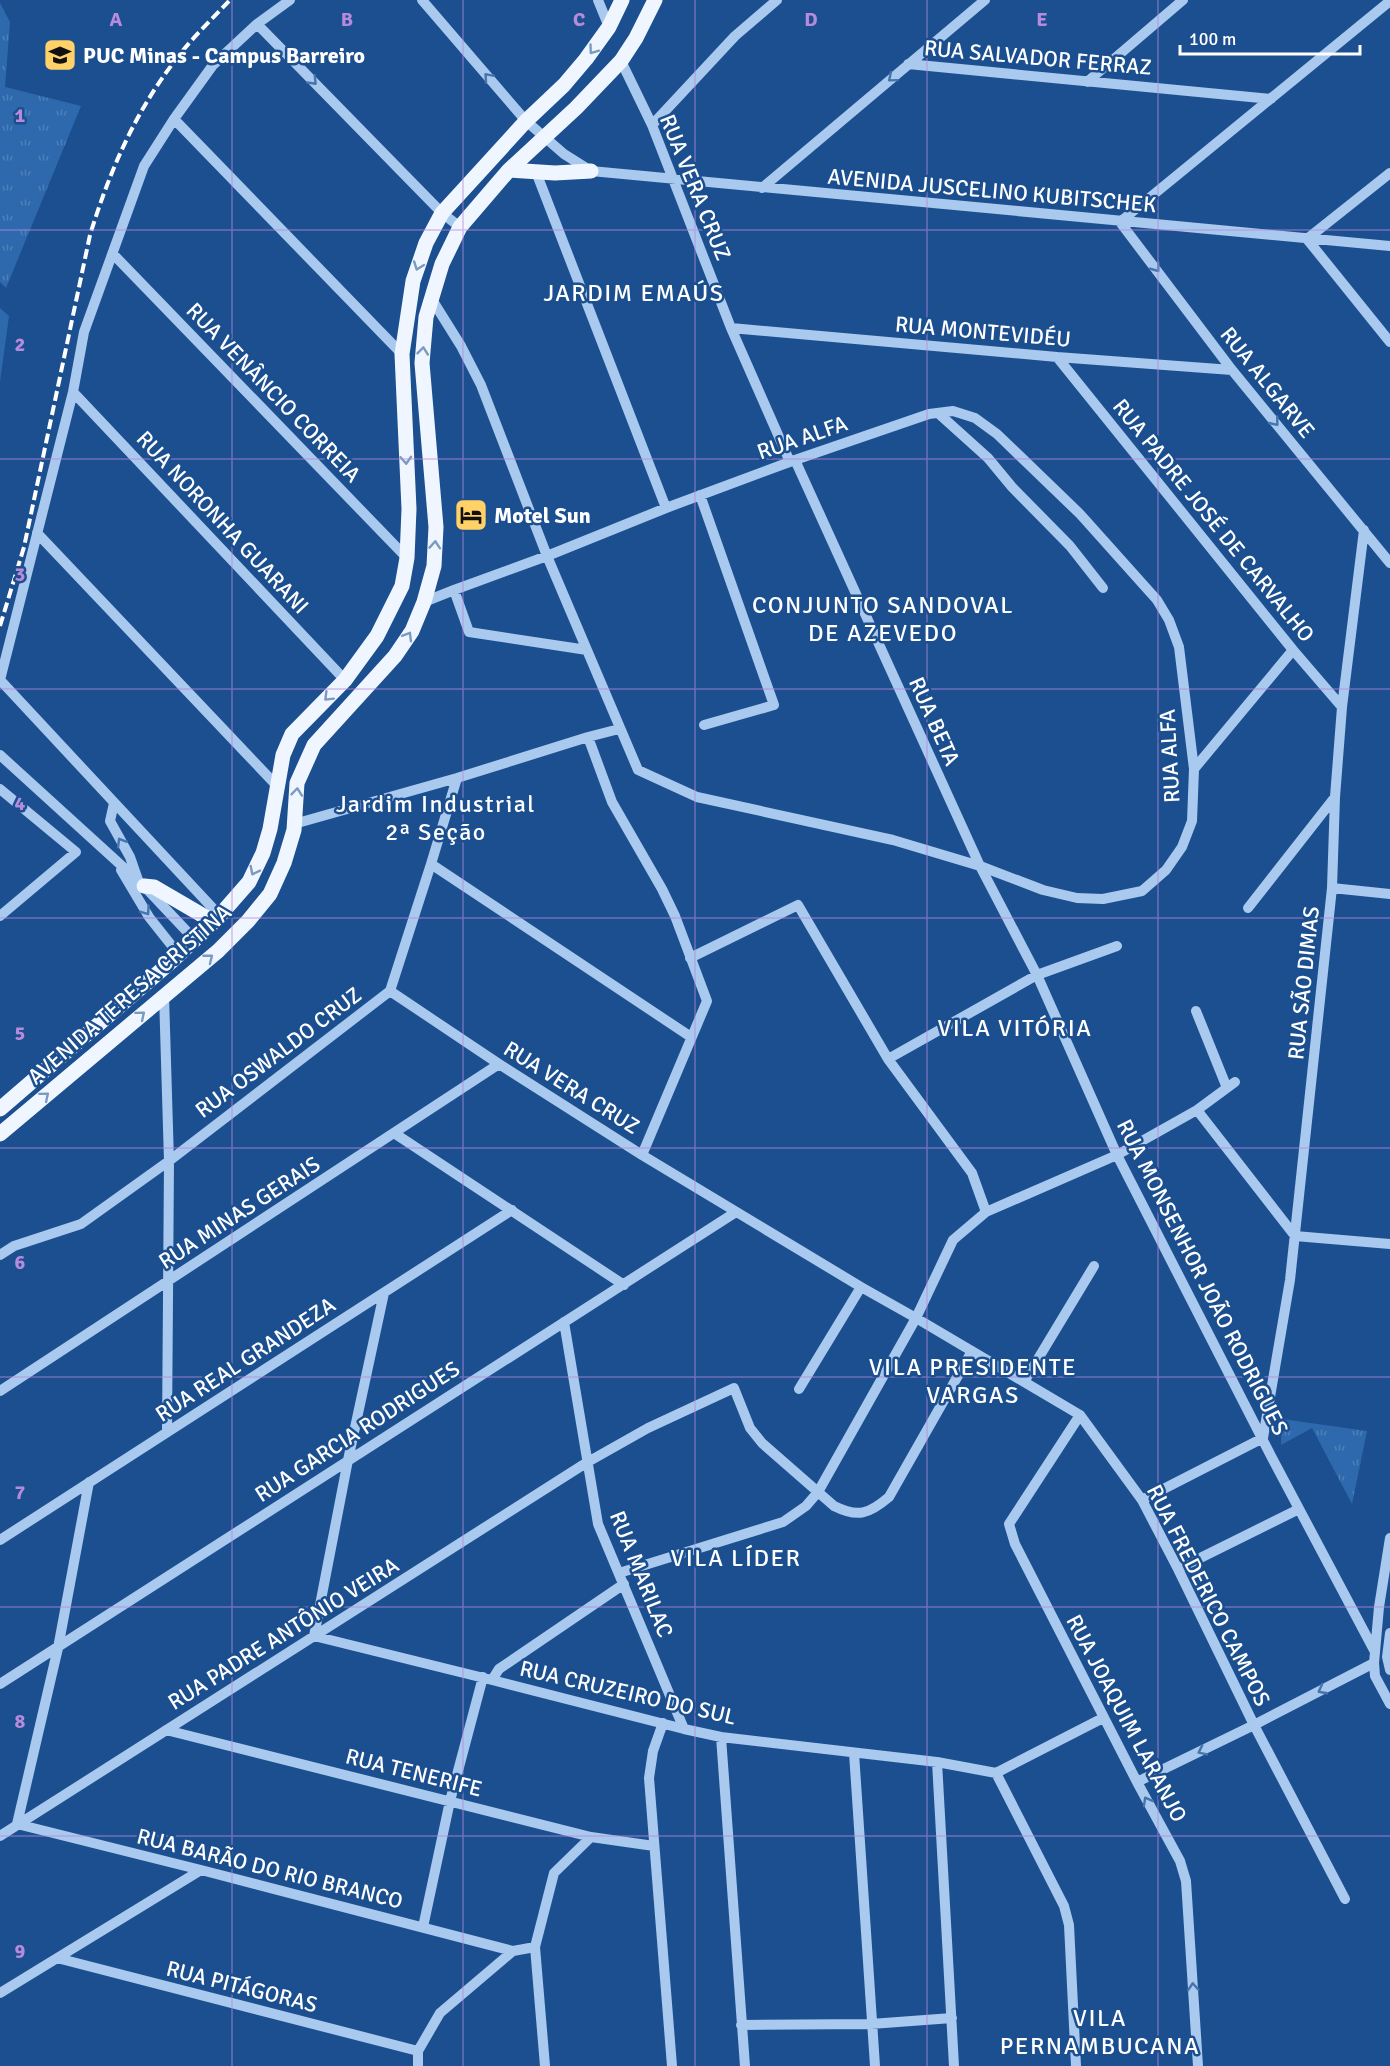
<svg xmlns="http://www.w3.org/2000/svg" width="1390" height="2066" viewBox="0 0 1390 2066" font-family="Signika,sans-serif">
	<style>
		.grass { fill: url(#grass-tufts) }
		.pitch { fill: #2e69ad }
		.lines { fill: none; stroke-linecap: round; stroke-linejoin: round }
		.minor { stroke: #a9c9ee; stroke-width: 10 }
		.major { stroke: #f0f6ff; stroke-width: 15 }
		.rail { stroke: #fff; stroke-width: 4; stroke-dasharray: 10 4.5; stroke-linecap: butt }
		.oneway { stroke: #7b9ac1 }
		.oneway2 { stroke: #4674ac }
		.grid { fill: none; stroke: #b68bdc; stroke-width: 1.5; stroke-opacity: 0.55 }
		.labels { text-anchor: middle; stroke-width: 5; stroke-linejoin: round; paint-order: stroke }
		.poi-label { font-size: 22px; font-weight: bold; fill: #fff; stroke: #1b4f8f; text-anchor: start }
		.street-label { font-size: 22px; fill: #fff; stroke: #1b4f8f }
		.neighbourhood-label { font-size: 24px; letter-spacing: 1.5px; fill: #fff; stroke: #1b4f8f }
		.grid-label { font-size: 20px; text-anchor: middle; font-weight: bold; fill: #b68bdc; stroke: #1b4f8f; stroke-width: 5; stroke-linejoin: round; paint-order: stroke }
	</style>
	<defs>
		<pattern id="grass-tufts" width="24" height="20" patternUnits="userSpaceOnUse" patternTransform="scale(1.5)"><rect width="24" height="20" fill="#2e69ad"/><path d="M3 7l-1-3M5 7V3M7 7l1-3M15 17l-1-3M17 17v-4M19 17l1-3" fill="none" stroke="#4d80b9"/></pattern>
	</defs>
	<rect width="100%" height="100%" fill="#1b4f8f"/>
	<path class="grass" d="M0 3 10 22 5 87 81 106 6 288 0 282Z
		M1282 1419 1367 1431 1352 1504 1312 1428 1281 1445Z"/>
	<path class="pitch" d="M0 308 9 316 0 382Z"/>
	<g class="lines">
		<path class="minor" d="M422 0 526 121 564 154 591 171 1390 246
			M598 0 609 27
			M1390 1 1120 222 1232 370 1390 563
			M257 24 442 213 460 227
			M621 61 652 125 731 328 790 462
			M908 64 1271 99
			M1087 82 1183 0
			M174 119 402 354
			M652 125 735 36 777 0
			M536 172 666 508
			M1390 173 1307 239 1390 342
			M762 188 985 0
			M113 254 407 558
			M731 328 1057 357 1232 370
			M1057 357 1293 650 1342 707
			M73 392 345 680
			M938 413 988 458 1012 487 1070 546 1103 588
			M795 460 980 866 1037 975 1117 1155 1271 1456 1375 1652
			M700 495 774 705 704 725
			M37 533 278 787
			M454 590 469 632 587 650
			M424 602 454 590 547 556 666 508 795 460 929 414 953 411 975 418 997 434 1080 514 1157 600 1169 620 1179 647 1194 769 1192 821 1182 847 1166 870 1142 891 1103 899 1077 898 1043 890 980 866 893 840 697 797 638 770 547 556 481 385 461 346 431 298
			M0 680 73 392 84 332 144 166 174 119 213 65 257 24 290 0
			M0 680 220 916
			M588 737 612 802 662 889 675 916 707 1001 642 1155
			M0 755 144 886 195 940
			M1194 769 1293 650
			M0 789 76 852 0 916
			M114 803 110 821 130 857 138 880
			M294 824 457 778 588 737 619 729
			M431 864 691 1037
			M121 870 149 917 172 946 173 960
			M1332 888 1390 894
			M1248 908 1335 797
			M690 958 798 905 888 1059 972 1173 986 1212
			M390 991 499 1064 642 1155 861 1287 916 1318 1080 1415 1142 1500 1178 1569 1254 1725 1345 1899
			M164 995 169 1161 167 1432
			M1196 1011 1227 1088
			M888 1059 1037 975 1117 946
			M1197 1110 1295 1236 1390 1244
			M394 1133 624 1285
			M0 1255 14 1246 81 1224 169 1161 390 991 431 864 457 778
			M384 1293 348 1460 314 1636 492 1680 684 1729 721 1737 937 1762 996 1773 1103 1718
			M564 1322 598 1524 684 1729
			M1024 1382 1094 1266
			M799 1389 861 1287
			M0 1391 499 1064
			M1080 1415 1009 1524 1015 1544 1137 1782 1180 1861 1186 1881 1198 2066
			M89 1482 58 1648 17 1824 201 1870 513 1951
			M1142 1500 1263 1438 1290 1280 1332 888 1335 797 1342 707 1364 530
			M1390 1538 1379 1607 1374 1663 1375 1676 1390 1704
			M0 1540 512 1210
			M1178 1569 1299 1509
			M619 1573 783 1522 806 1506 818 1492 916 1318 953 1240 986 1212 1117 1155 1197 1110 1235 1082
			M1390 1633 1387 1657 1390 1670
			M492 1680 499 1669 624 1584
			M0 1684 736 1212
			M663 1723 653 1751 649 1778 672 2066
			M166 1730 591 1837 654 1846
			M721 1737 745 2066
			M854 1753 875 2066
			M937 1762 954 2066
			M996 1773 1064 1906 1069 1925 1076 2066
			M1137 1782 1254 1725 1374 1663
			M0 1836 586 1463 648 1428 734 1388 750 1428 762 1443 834 1506C858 1518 869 1514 889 1497L972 1351
			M423 1927 450 1801 483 1677
			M57 1958 418 2051
			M0 1993 201 1870
			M741 2025 871 2024 952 2018
			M418 2066V2051L440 2013 513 1951 535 1947
			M545 2066 535 1947 554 1873 591 1837"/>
		<path class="major" d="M509 170 555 173 591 171
			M144 886 154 887 214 922
			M0 1109 173 960 214 922 249 882 263 853 270 829 283 755 292 734 345 680 377 636 402 586 407 558 409 509 402 354 413 281 426 243 442 213 526 121 564 85 586 59 609 27 622 0
			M0 1134 218 951 248 921 270 894 284 863 294 830 297 783 314 745 395 656 412 631 424 602 434 566 436 527 422 363 426 317 442 264 460 227 509 170 576 108 621 61 636 38 655 0"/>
		<path class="rail" d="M0 626 24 547 90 235C109 173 134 114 174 62 190 40 211 20 230 0"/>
	</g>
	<defs><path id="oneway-chevron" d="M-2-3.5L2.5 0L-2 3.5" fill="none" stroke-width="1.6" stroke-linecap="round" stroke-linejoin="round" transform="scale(1.5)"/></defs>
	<g class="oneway">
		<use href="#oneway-chevron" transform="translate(593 50) rotate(126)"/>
		<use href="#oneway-chevron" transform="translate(418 266) rotate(110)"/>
		<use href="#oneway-chevron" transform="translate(423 351) rotate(-84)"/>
		<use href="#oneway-chevron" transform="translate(406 460) rotate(87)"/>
		<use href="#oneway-chevron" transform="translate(435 545) rotate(-86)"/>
		<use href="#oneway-chevron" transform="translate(408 636) rotate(-59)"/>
		<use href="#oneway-chevron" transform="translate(328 697) rotate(135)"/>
		<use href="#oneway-chevron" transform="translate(297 792) rotate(-84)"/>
		<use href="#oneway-chevron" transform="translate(254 871) rotate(117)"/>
		<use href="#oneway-chevron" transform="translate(209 958) rotate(-39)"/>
		<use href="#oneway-chevron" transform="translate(141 1015) rotate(-40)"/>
		<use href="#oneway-chevron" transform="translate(45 1096) rotate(-40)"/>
	</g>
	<g class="oneway2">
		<use href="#oneway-chevron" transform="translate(488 77) rotate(-131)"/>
		<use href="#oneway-chevron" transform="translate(892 78) rotate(140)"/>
		<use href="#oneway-chevron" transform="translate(313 81) rotate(46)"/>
		<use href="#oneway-chevron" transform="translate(1156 268) rotate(53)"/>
		<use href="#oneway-chevron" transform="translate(1275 422) rotate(51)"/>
		<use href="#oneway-chevron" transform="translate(121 842) rotate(-121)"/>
		<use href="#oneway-chevron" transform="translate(146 911) rotate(55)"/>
		<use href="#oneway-chevron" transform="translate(1322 1690) rotate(152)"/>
		<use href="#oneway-chevron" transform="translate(1202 1751) rotate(154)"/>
		<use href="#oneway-chevron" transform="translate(1147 1801) rotate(-119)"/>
		<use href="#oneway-chevron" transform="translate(1193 1987) rotate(-94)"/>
	</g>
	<path class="grid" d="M232 0V2066M463 0V2066M695 0V2066M927 0V2066M1158 0V2066M0 230H1390M0 459H1390M0 689H1390M0 918H1390M0 1148H1390M0 1377H1390M0 1607H1390M0 1836H1390"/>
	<defs>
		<g id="university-square" transform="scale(1.725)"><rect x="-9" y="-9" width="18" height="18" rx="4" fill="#ffd166" stroke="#1b4f8f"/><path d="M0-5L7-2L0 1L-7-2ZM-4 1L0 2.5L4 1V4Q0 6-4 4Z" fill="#111"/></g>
		<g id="hotel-square" transform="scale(1.725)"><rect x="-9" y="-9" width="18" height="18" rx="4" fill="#ffd166" stroke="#1b4f8f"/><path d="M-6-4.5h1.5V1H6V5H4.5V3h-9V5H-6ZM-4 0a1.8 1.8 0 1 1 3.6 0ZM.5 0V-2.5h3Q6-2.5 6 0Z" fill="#111"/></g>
	</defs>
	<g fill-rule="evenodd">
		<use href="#university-square" x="60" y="55"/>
		<use href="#hotel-square" x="471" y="515"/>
	</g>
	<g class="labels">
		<g class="poi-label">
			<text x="83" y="63">PUC Minas - Campus Barreiro</text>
			<text x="494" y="523">Motel Sun</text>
		</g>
		<g class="street-label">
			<text transform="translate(1038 57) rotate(5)" y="8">RUA SALVADOR FERRAZ</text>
			<text transform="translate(696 187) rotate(68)" y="8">RUA VERA CRUZ</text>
			<text transform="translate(992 190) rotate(5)" y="8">AVENIDA JUSCELINO KUBITSCHEK</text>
			<text transform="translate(983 331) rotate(5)" y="8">RUA MONTEVIDÉU</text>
			<text transform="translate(1268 382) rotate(51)" y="8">RUA ALGARVE</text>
			<text transform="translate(274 392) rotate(46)" y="8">RUA VENÂNCIO CORREIA</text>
			<text transform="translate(802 437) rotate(-19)" y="8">RUA ALFA</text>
			<text transform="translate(1214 520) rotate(51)" y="8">RUA PADRE JOSÉ DE CARVALHO</text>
			<text transform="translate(223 522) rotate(47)" y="8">RUA NORONHA GUARANI</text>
			<text transform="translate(935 721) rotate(66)" y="8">RUA BETA</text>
			<text transform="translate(1169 756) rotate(-93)" y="8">RUA ALFA</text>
			<text transform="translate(1303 983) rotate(-84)" y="8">RUA SÃO DIMAS</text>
			<text transform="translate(129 994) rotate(-41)" y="8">AVENIDA TERESA CRISTINA</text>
			<text transform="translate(278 1052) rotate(-37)" y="8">RUA OSWALDO CRUZ</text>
			<text transform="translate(572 1087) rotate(32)" y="8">RUA VERA CRUZ</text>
			<text transform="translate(239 1212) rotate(-33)" y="8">RUA MINAS GERAIS</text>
			<text transform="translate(1203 1277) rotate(63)" y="8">RUA MONSENHOR JOÃO RODRIGUES</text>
			<text transform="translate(245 1359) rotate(-33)" y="8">RUA REAL GRANDEZA</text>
			<text transform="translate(357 1431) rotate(-33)" y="8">RUA GARCIA RODRIGUES</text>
			<text transform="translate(642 1574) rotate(68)" y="8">RUA MARILAC</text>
			<text transform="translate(1209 1595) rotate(63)" y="8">RUA FREDERICO CAMPOS</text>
			<text transform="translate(283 1633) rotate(-32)" y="8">RUA PADRE ANTÔNIO VEIRA</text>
			<text transform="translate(628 1692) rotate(13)" y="8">RUA CRUZEIRO DO SUL</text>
			<text transform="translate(1127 1718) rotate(62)" y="8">RUA JOAQUIM LARANJO</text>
			<text transform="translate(414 1772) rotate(14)" y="8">RUA TENERIFE</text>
			<text transform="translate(270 1868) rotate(14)" y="8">RUA BARÃO DO RIO BRANCO</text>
			<text transform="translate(242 1986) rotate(14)" y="8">RUA PITÁGORAS</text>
		</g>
		<g class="neighbourhood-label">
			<text x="634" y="301">JARDIM EMAÚS</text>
			<text x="883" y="613">CONJUNTO SANDOVAL<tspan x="883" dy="28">DE AZEVEDO</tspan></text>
			<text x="436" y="812">Jardim Industrial<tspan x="436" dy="28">2ª Seção</tspan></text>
			<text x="1015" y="1036">VILA VITÓRIA</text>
			<text x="973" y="1375">VILA PRESIDENTE<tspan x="973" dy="28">VARGAS</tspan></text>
			<text x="736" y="1566">VILA LÍDER</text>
			<text x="1100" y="2026">VILA<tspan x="1100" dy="28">PERNAMBUCANA</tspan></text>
		</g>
	</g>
	<g class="grid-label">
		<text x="116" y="26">A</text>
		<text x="347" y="26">B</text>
		<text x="579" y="26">C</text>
		<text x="811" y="26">D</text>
		<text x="1042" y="26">E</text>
		<text x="20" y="122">1</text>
		<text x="20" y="351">2</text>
		<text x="20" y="581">3</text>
		<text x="20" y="810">4</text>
		<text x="20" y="1040">5</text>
		<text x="20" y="1269">6</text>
		<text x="20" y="1499">7</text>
		<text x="20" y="1728">8</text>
		<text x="20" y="1958">9</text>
	</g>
	<path d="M1180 45v9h180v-9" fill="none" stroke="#ffffff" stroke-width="3"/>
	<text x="1189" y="45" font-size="18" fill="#ffffff" stroke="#1b4f8f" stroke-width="4.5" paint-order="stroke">100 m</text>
</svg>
